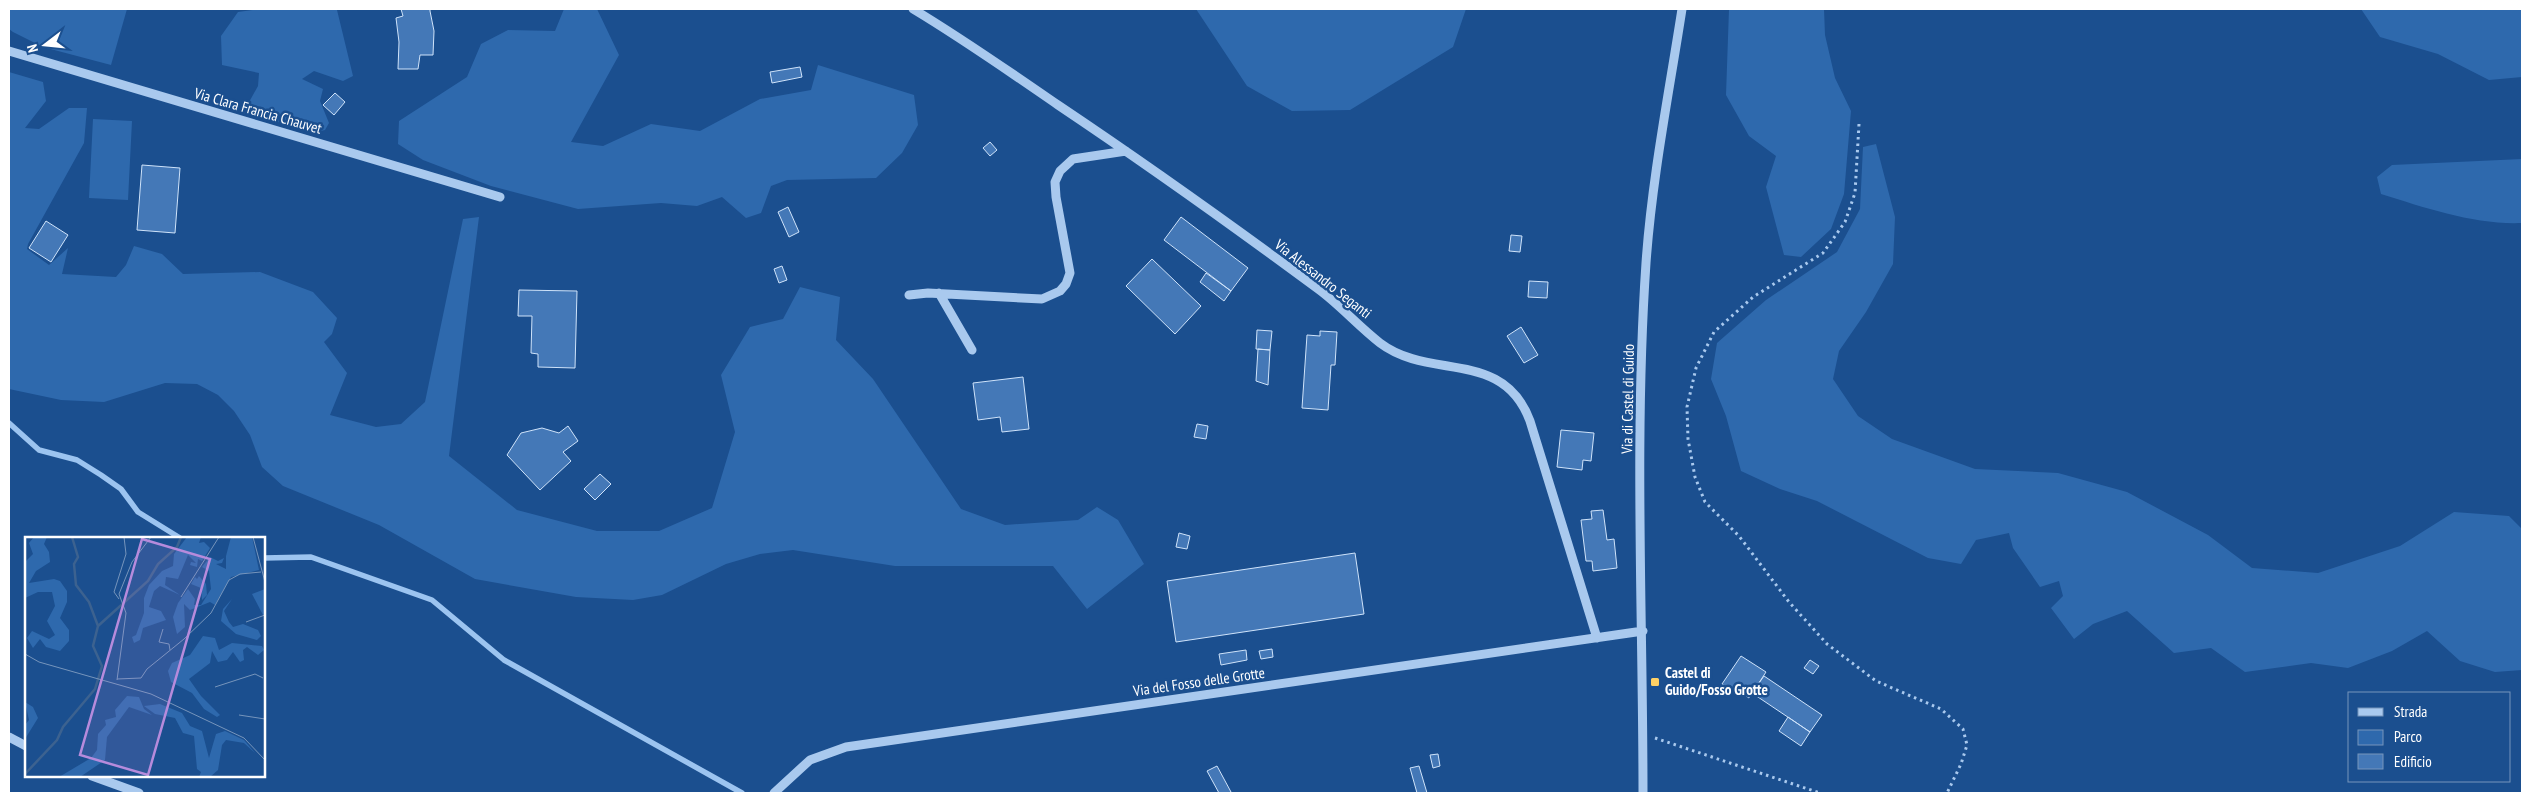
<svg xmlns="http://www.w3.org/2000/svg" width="2531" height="802" viewBox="0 0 2531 802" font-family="'PT Sans Narrow',sans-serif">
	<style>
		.green { fill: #2e69ad }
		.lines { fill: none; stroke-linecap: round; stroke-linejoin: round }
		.stream { stroke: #9cc4f0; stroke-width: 5.5 }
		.building { fill: #4478b7; stroke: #cfe3fa }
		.path { stroke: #a9c9ee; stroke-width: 3; stroke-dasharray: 2.5 4; stroke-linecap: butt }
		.minor { stroke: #a9c9ee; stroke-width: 9 }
		.poi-dot { fill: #ffd166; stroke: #1b4f8f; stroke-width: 2 }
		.labels { text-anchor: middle; stroke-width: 5; stroke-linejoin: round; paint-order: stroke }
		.street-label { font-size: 15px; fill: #fff; stroke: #1b4f8f }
		.poi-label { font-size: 15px; font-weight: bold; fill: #fff; stroke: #1b4f8f; text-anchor: start }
		.inset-river { fill: none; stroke: #3c6290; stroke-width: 2.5 }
		.inset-road { fill: none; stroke: #7695bc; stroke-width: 1 }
		.view { fill: #b68bdc; fill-opacity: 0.15; stroke: #b68bdc; stroke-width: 2.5 }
		.inset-edge { fill: none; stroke: #fff; stroke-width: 2.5 }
	</style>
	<rect width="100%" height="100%" fill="#1b4f8f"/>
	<path class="green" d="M9 9H127L111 65 43 47 13 32 9 29Z
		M259 9H339L337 10 353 76 343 81 314 71 302 79 323 89 320 101 329 123 325 130 316 132 243 113 258 86 259 73 222 65 221 36 238 12Z
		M564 9H597L619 55 571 142 603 146 651 124 700 131 760 99 811 90 818 65 914 95 918 125 902 153 876 178 787 180 771 186 761 213 746 218 722 197 697 206 661 203 578 209 491 186 423 160 398 144 399 121 467 77 481 44 508 30 555 31Z
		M1196 9H1466L1453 47 1350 110 1292 111 1247 86Z
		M1729 9H1824L1825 35 1835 78 1851 111 1844 194 1831 229 1801 257 1784 255 1766 187 1776 156 1749 136 1726 95Z
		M2361 9H2522V77L2489 80 2438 54 2380 37Z
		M9 72 43 82 46 101 25 128 39 129 69 108H87L84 143 28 244 27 249 49 265 68 248 62 274 116 277 126 265 134 246 162 254 183 274 260 272 313 292 337 318 332 334 324 342 347 373 330 415 376 427 401 424 425 402 463 219 479 217 449 456 517 510 597 531H659L712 508 735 432 721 375 750 327 783 319 800 287 840 297 836 340 873 379 961 509 1005 525 1078 520 1097 507 1118 520 1144 564 1087 609 1053 566H895L793 550 760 554 726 564 662 595 633 600 576 597 475 579 379 525 283 486 262 467 250 435 234 411 218 395 197 384 165 383 104 402 61 400 9 389Z
		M93 119 132 121 128 200 89 198Z
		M1876 144 1895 217 1893 264 1866 312 1839 351 1833 379 1858 416 1892 439 1975 469 2058 473 2127 492 2208 535 2252 568 2318 573 2400 546 2454 512 2509 516 2522 529V670L2495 672 2460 661 2427 631 2392 651 2348 668 2311 663 2245 672 2211 648 2174 653 2127 611 2093 624 2074 639 2051 608 2063 596 2059 581 2040 587 2013 548 2009 533 1976 540 1961 564 1928 558 1817 501 1780 489 1741 471 1726 416 1711 379 1717 343 1766 300 1837 252 1860 209 1863 147Z
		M2522 159V223C2475 225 2426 208 2381 194L2377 177 2392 165Z"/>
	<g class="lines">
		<path class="stream" d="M9 423 39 450 77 460 101 475 121 489 138 512 180 538
			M264 558 311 557 432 600 504 660 742 793"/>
	</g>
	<path class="building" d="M401 9H430V11L434 31 433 55H420L418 69H398L399 42 396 18 403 16Z
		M800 67 802 77 772 83 770 72Z
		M335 93 345 102 334 115 323 105Z
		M990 142 997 150 990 156 983 148Z
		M142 165 180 168 175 233 137 230Z
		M788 207 799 232 789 237 778 212Z
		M1181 217 1248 268 1231 291 1164 240Z
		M46 221 68 235 51 262 29 248Z
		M1511 235 1522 236 1520 252 1509 251Z
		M1152 259 1201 306 1175 334 1126 286Z
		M782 266 787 280 779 283 774 269Z
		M1206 273 1231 291 1224 301 1200 282Z
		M1529 281 1548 282 1547 298 1528 297Z
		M519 290 577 291 575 368 538 367V354L531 353 532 316H518Z
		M1521 327 1538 355 1524 363 1507 336Z
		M1257 330 1272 331 1270 350 1256 349Z
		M1320 331 1337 332 1335 365H1331L1328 410 1302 408 1307 335 1320 336Z
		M1258 349 1270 350 1268 385 1256 381Z
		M1023 377 1029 429 1002 432 1000 417 978 420 973 383Z
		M1197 424 1208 426 1206 439 1194 437Z
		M568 426 578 441 563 452 571 461 540 490 507 455 521 433 542 428 559 433Z
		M1561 430 1594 433 1591 461 1583 460 1582 470 1557 467Z
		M600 474 611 484 595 500 584 489Z
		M1603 510 1607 540 1614 539 1617 568 1593 571 1592 561H1586L1581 520 1592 519 1591 511Z
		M1179 533 1190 536 1187 549 1176 547Z
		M1355 553 1364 614 1176 642 1167 581Z
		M1272 649 1273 657 1261 659 1259 651Z
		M1246 650 1247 660 1221 665 1219 654Z
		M1741 656 1766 672 1749 698 1737 689 1735 693 1722 684Z
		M1810 660 1819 666 1813 674 1804 668Z
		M1764 676 1822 715 1810 732 1752 693Z
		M1788 717 1810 732 1801 746 1779 731Z
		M1438 754 1440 766 1433 768 1430 755Z
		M1217 766 1231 792 1229 793H1219L1207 771Z
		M1419 766 1427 793H1417L1410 768Z"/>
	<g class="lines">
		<path class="path" d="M1859 124 1855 193 1845 222 1823 253 1753 297 1714 332 1696 368 1687 407 1688 439 1695 477 1705 502 1739 536 1789 602 1827 644 1876 681 1941 709 1963 729 1967 745 1961 764 1947 793
			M1655 738 1820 793"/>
		<path class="minor" d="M913 9C963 39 1010 72 1058 105 1146 164 1233 226 1318 289 1340 305 1358 326 1380 343 1430 381 1503 348 1530 421L1597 638
			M9 51 500 197
			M939 293 972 350
			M909 295 928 293 1042 299 1060 291 1066 284 1070 273 1056 197 1055 182 1060 171 1073 159 1126 151
			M9 737 26 746
			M92 776 139 793
			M774 793 810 760 846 747 1643 631
			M1643 793C1643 617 1634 439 1646 263 1652 178 1669 93 1682 9"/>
	</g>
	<rect class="poi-dot" x="1650" y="677" width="10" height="10" rx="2.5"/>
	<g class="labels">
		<g class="street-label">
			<text transform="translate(258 111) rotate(16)" y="5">Via Clara Francia Chauvet</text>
			<text transform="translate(1323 279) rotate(38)" y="5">Via Alessandro Seganti</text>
			<text transform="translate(1628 399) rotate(-89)" y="5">Via di Castel di Guido</text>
			<text transform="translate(1199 682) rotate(-8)" y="5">Via del Fosso delle Grotte</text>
		</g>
		<g class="poi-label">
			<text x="1665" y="678">Castel di<tspan x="1665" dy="17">Guido/Fosso Grotte</tspan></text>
		</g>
	</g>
	<g transform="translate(25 537)">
		<rect width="240" height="240" fill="#1b4f8f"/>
		<path d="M9 0H22L19 7 24 15 25 25 11 34 4 46 29 42 35 44 42 54V65L35 81 44 93V104L35 114 21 110 15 102 8 111 2 101 7 94 24 102 30 98 22 84 30 69 27 55H13L0 61V25L8 17 4 6ZM162 0H176L174 6 179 5 185 11 177 24 173 22 172 30 165 28 166 25 171 26 163 18 153 42 141 40 140 48 155 58 135 49 129 54 124 70 136 74 141 83 118 91 115 103 109 106 107 100 111 98 119 76V61L124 48 137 34 148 29 149 17ZM206 0H227L234 33 206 40 190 68 185 65 165 73 159 67 160 90 152 97 148 80 153 66 163 52 170 62 169 68H176L186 52 184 34 177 30 185 20 193 24 199 21 197 26 191 27 201 32V19ZM174 39 181 47 182 58 177 63 176 51 166 47 170 40 172 42ZM240 52V77L238 78 227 57ZM207 62 199 74 204 85 208 90 218 87 233 93 236 99 232 103 211 97 196 84 198 72ZM178 99 190 101 194 113 207 106 237 109 239 113 233 118 222 110 218 113 219 123 215 125 208 115 202 123 193 125 187 114 185 126 164 142 176 159 195 178 192 180 179 172 167 156 146 145 143 134 147 126 165 118ZM102 159 114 160 119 172 127 178 104 170 82 200 80 223 55 240H34L66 221 72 213 73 197 81 188 80 183 91 180 90 173ZM0 165 8 170 13 181 0 202V188L4 183ZM135 167 157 176 165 189 177 194 184 221 191 197 200 194 219 203 230 216 219 206 201 203 197 208 193 233 185 240H174L176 235 172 232 169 199 158 196 150 181 130 177 119 169Z" fill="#2e69ad"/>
		<path class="inset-river" d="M47 0 53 20 49 27 51 48 64 65 73 89M0 237 32 203 38 190 70 152 77 129 68 109 73 89 123 44 133 27 152 10 156 0"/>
		<path class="inset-road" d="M228 0 240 45M156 60 194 0M94 62 89 55 101 17 99 0M221 85 240 78M138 92 134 105 144 107 145 113M0 117 14 125 126 157 219 201 240 223M240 131V147M92 142 116 141 122 132 159 102 186 76 204 43 215 37 236 35M92 143 101 76 94 57 107 25 126 0M190 150 230 137 238 141M214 178 240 182"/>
		<path class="view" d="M117 2 185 22 123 238 55 218Z"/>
		<rect width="240" height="240" class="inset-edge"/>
	</g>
	<rect width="2531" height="802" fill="none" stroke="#ffffff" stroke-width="20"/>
	<rect x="2348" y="692" width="162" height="90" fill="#1b4f8f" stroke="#7695bc"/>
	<rect x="2358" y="708" width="25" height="8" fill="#a9c9ee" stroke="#7695bc"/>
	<text x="2394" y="717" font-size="15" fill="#ffffff">Strada</text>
	<rect x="2358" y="730" width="25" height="15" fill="#2e69ad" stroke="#7695bc"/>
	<text x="2394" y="742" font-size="15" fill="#ffffff">Parco</text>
	<rect x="2358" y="754" width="25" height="15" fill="#4478b7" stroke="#7695bc"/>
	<text x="2394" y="767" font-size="15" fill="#ffffff">Edificio</text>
	<g transform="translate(45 45) rotate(254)" stroke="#1b4f8f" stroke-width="4" paint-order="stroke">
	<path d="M0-4L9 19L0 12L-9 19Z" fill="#ffffff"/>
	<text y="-8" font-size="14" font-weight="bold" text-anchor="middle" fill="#ffffff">N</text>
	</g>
</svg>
